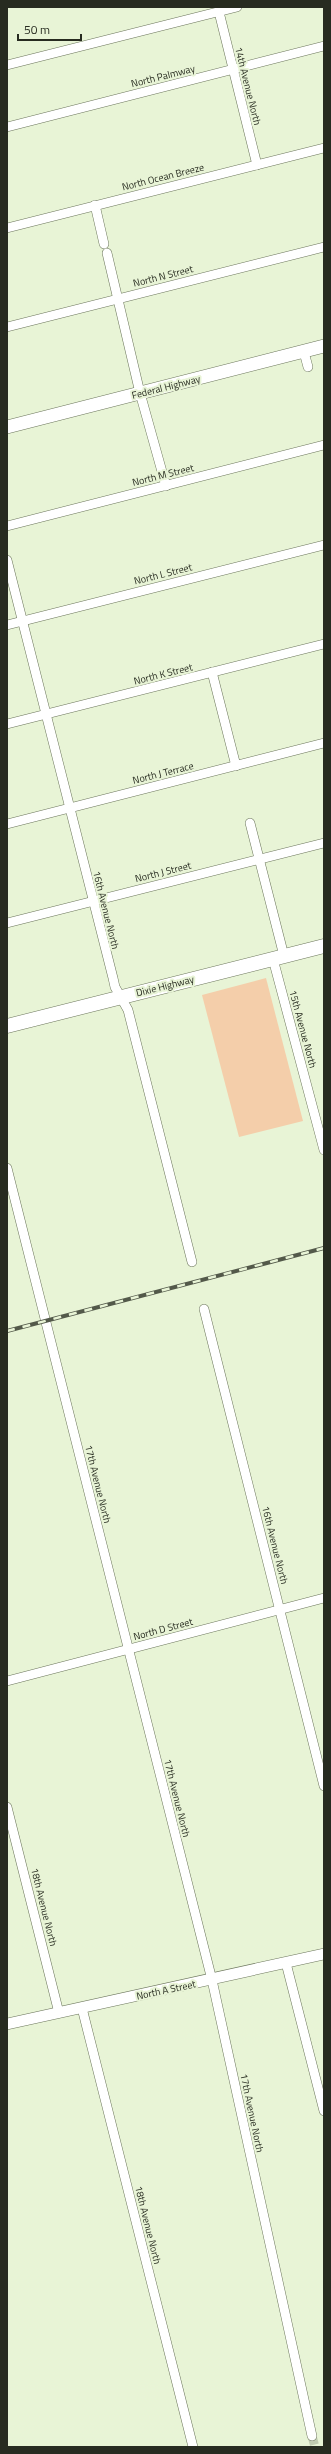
<svg xmlns="http://www.w3.org/2000/svg" width="331" height="2454" viewBox="0 0 331 2454" font-family="'Titillium Web',sans-serif">
<rect width="100%" height="100%" fill="#e8f4d6"/>
<path fill="#f4ceaa" d="M266,978L303,1121L239,1137L202,995Z"/>
<g fill="none" stroke-linecap="round" stroke-linejoin="round">
<path stroke="#c1ccb2" stroke-width="9" stroke-dasharray="9 4.5" stroke-linecap="butt" d="M312,2436L315,2447"/>
<g stroke="#6c765c" stroke-width="10">
<g id="minor">
<path d="M219,12L257,165"/>
<path d="M7,65L237,7"/>
<path d="M7,127L324,46"/>
<path d="M95,205L104,244"/>
<path d="M7,228L324,148"/>
<path d="M107,253L140,393L166,486"/>
<path d="M7,327L324,247"/>
<path d="M304,352L308,367"/>
<path d="M7,526L324,445"/>
<path d="M7,560L113,978L115,987L128,1010L192,1262"/>
<path d="M7,625L324,545"/>
<path d="M212,672L236,766"/>
<path d="M7,724L324,644"/>
<path d="M250,823L284,956"/>
<path d="M7,824L324,743"/>
<path d="M7,923L324,843"/>
<path d="M273,959L324,1150"/>
<path d="M7,1168L212,1980L312,2436"/>
<path d="M204,1309L324,1786"/>
<path d="M7,1681L324,1598"/>
<path d="M7,1807L59,2013"/>
<path d="M286,1963L324,2111"/>
<path d="M82,2008L193,2447"/>
</g>
</g>
<g stroke="#6c765c" stroke-width="12">
<path id="tertiary" d="M7,2024L324,1954"/>
</g>
<g stroke="#6c765c" stroke-width="14">
<path id="secondary" d="M7,427L324,346"/>
</g>
<g stroke="#6c765c" stroke-width="15">
<path id="primary" d="M7,1026L324,946"/>
</g>
<use href="#minor" stroke="#fff" stroke-width="9"/>
<use href="#tertiary" stroke="#fff" stroke-width="11"/>
<use href="#secondary" stroke="#fff" stroke-width="13"/>
<use href="#primary" stroke="#fff" stroke-width="14"/>
<g stroke="#53594a" stroke-width="4">
<path id="rail" d="M7,1331L324,1248"/>
</g>
<use href="#rail" stroke="#e8f4d6" stroke-width="2.5" stroke-dasharray="8" stroke-linecap="butt"/>
</g>
<g text-anchor="middle" dominant-baseline="central" stroke-width="4" stroke-linejoin="round" paint-order="stroke">
<g font-size="10" fill="#272b20" stroke="#e8f4d6">
<text transform="translate(163 76) rotate(-14)">North Palmway</text>
<text transform="translate(248 86) rotate(76)">14th Avenue North</text>
<text transform="translate(163 177) rotate(-14)">North Ocean Breeze</text>
<text transform="translate(163 276) rotate(-14)">North N Street</text>
<text transform="translate(166 387) rotate(-14)">Federal Highway</text>
<text transform="translate(163 475) rotate(-14)">North M Street</text>
<text transform="translate(163 574) rotate(-14)">North L Street</text>
<text transform="translate(163 674) rotate(-14)">North K Street</text>
<text transform="translate(163 773) rotate(-14)">North J Terrace</text>
<text transform="translate(163 872) rotate(-14)">North J Street</text>
<text transform="translate(106 910) rotate(76)">16th Avenue North</text>
<text transform="translate(165 986) rotate(-14)">Dixie Highway</text>
<text transform="translate(303 1029) rotate(75)">15th Avenue North</text>
<text transform="translate(98 1484) rotate(76)">17th Avenue North</text>
<text transform="translate(275 1545) rotate(76)">16th Avenue North</text>
<text transform="translate(163 1629) rotate(-15)">North D Street</text>
<text transform="translate(177 1798) rotate(76)">17th Avenue North</text>
<text transform="translate(44 1907) rotate(76)">18th Avenue North</text>
<text transform="translate(166 1990) rotate(-12)">North A Street</text>
<text transform="translate(252 2113) rotate(78)">17th Avenue North</text>
<text transform="translate(148 2225) rotate(76)">18th Avenue North</text>
</g>
</g>
<rect width="331" height="2454" fill="none" stroke="#272b20" stroke-width="16"/>
<path d="M18 34v6h63v-6" fill="none" stroke="#272b20" stroke-width="2"/>
<text x="24" y="34" font-size="12" fill="#272b20" stroke="#e8f4d6" stroke-width="3" paint-order="stroke">50 m</text>
</svg>
